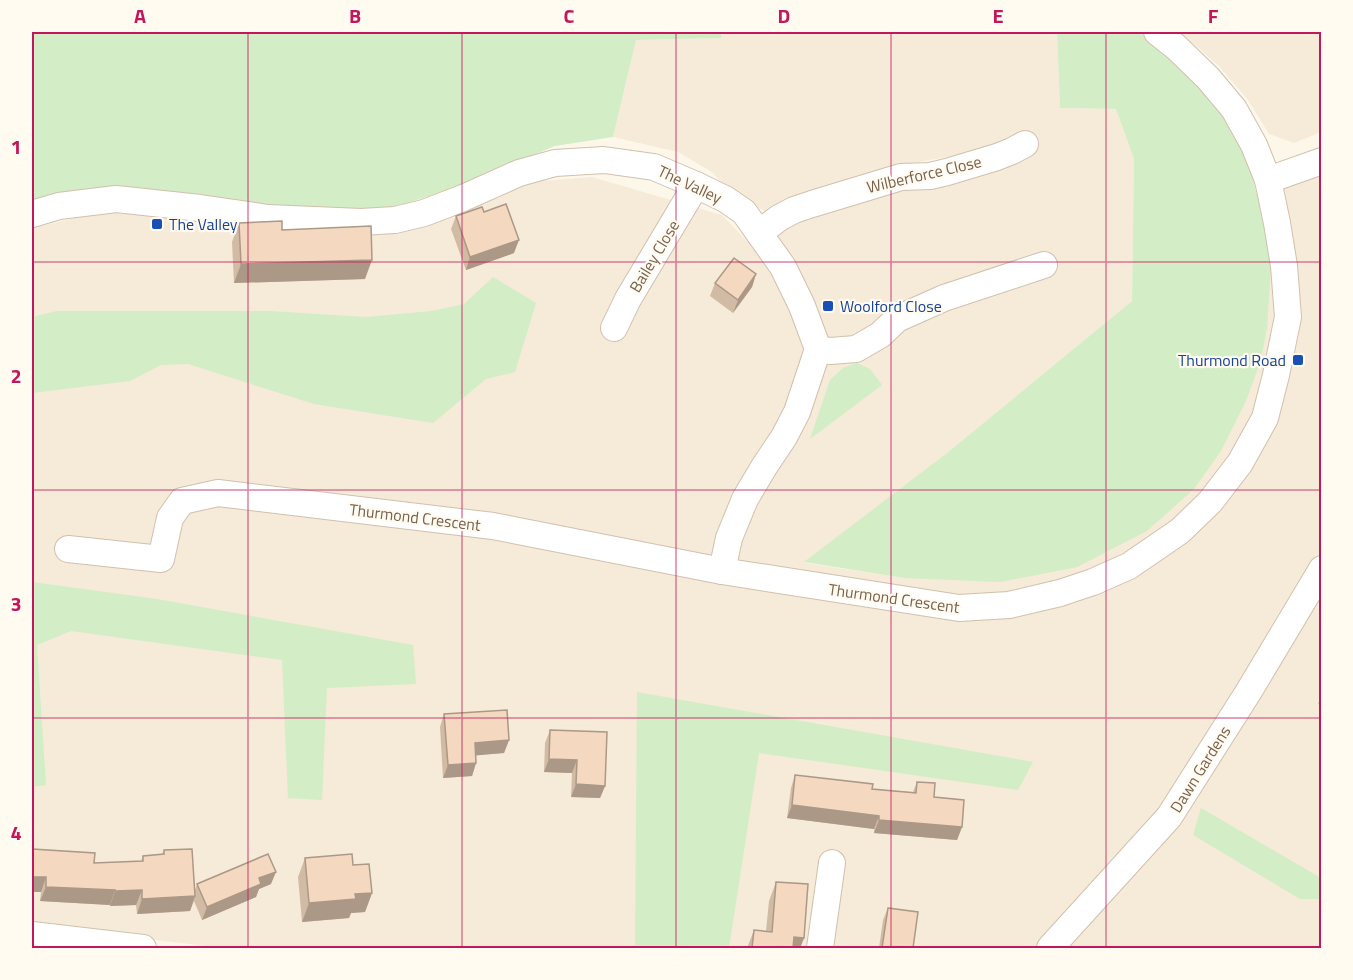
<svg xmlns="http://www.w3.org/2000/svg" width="1353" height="980" viewBox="0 0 1353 980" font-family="'Titillium Web',sans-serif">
<rect width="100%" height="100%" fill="#fdf7ea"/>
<g fill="#f6ead8">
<path d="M722,32H1057L1060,108L1116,109L1134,159L1132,301L947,453L805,563L904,578L1264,221L1257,197L1321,173V948H222L32,925V228L101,212L343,230L517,183L592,177L722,215L748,242L802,217L1024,149L1034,126L1029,134L958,155L896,166L769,213L738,199L712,172L678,152L613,137L636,40L721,38Z"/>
<path d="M1175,32H1321V132L1294,143L1269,134L1248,100L1219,66L1195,45Z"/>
</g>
<g fill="#d3edc7">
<path d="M32,32H722L721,38L636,40L613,137L555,146L450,189L387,210L240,204L32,203Z"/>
<path d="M1057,32H1139L1176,58L1224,113L1250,169L1264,221L1271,265L1267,328L1261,360L1246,401L1221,451L1194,489L1147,531L1077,567L1000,582L904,578L804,562L947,453L1132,301L1134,159L1116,109L1060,108Z"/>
<path d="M493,277L536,303L515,372L486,379L433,423L314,404L188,364L161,365L130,381L32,393V317L57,311H270L366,317L432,311L464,304Z"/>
<path d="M857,363L870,369L882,385L810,439L830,380L843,368Z"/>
<path d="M32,582L157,599L413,645L416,684L327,688L322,800L288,798L282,660L71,631L37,645L46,785L32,787Z"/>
<path d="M637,692L1033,762L1018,790L759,753L729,948H635Z"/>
<path d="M1201,808L1321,878V899H1300L1193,835Z"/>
</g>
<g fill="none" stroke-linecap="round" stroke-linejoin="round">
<g stroke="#d1c0ae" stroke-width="28">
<g id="minor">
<path d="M1268,180L1322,161"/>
<path d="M32,214L59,206L116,199L200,208L268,218L361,222L395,220L424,213L463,198L519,173L555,163L604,160L654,167L696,185L725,199L744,212L783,267L802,306L818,349L797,412L784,437L764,467L745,499L729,538L722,571"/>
<path d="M759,233L779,218L794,210L812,204L901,177L930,176L947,172L997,157L1012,151L1025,144"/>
<path d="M614,328L628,299L696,185"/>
<path d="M818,349L830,351L856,349L880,335L897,319L944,298L1044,265"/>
<path d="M68,549L161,559L170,518L182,501L218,493L493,526L722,571L959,608L1009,605L1060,593L1093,582L1129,566L1180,531L1210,502L1240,463L1265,418L1276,375L1288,317L1284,266L1277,223L1268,180L1254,145L1234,109L1208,78L1176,47L1157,32"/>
<path d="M32,935L143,948"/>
<path d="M820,948L832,863"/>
<path d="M1050,948L1169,817L1249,691L1322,569"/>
</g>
</g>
<use href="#minor" stroke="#fff" stroke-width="26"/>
</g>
<g fill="#d2bba5">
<path d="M484,212L514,253L466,270L451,229L456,216Z"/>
<path d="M239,223L282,230L365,279L234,283L232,242Z"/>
<path d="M756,274L752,287L733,313L710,296L715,283Z"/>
<path d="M1322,695V705L1318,704Z"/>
<path d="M444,714L509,740L504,753L476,755V763L472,776L443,778L440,727Z"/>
<path d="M550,730L605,786L600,798L571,797L572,773L544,772L545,743Z"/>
<path d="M795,775L872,789L913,792L917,782L934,797L962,827L957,840L874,833V829L787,818L791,788Z"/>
<path d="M32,849L94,863L141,861L143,856L162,854L164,850L195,890L197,884H271L259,889L256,897L202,920L194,901L190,911L137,914L136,905L110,906V905L40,901L41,892Z"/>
<path d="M305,858L353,865L372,893L365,912L351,913L349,918L302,922L298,877Z"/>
<path d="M776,882L804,938L800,948H747L754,930L766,931L769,901Z"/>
<path d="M888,908L913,948H879L883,920Z"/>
</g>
<g fill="#ab9886">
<path d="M519,240L514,253L466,270L470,257Z"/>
<path d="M372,260L365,279L234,283L241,264Z"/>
<path d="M756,274L752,287L733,313L738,300Z"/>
<path d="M509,740L504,753L470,756L475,743Z"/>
<path d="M549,759L577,760L572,773L544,772Z"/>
<path d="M476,763L472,776L443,778L448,765Z"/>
<path d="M576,784L605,786L600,798L571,797Z"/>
<path d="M792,805L879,816L874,829L787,818Z"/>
<path d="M879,820L962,827L957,840L874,833Z"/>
<path d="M276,872L271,884L259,889L256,897L202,920L207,907L259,878Z"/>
<path d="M32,877H46L41,892H32Z"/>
<path d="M46,887L115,890L110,905L40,901Z"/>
<path d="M142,890L136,905L110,906L115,891Z"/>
<path d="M372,893L365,912L351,913L349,918L302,922L309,903L355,894Z"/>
<path d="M195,896L190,911L137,914L142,899Z"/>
<path d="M794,937L804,938L800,948H790Z"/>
</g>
<g fill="#f4d9c0" stroke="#ab9886" stroke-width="1.5">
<path d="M506,204L519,240L470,257L456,216L482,207L484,212Z"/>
<path d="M282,221V230L371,226L372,260L241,264L239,223Z"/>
<path d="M734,258L756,274L738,300L715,283Z"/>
<path d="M507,710L509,740L475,743L476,763L448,765L444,714Z"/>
<path d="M550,730L607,732L605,786L576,784L577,760L549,759Z"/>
<path d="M795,775L873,784L872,789L916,793L917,782L935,783L934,797L964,800L962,827L879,820V816L792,805Z"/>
<path d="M32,849L95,853L94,863L143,861V856L164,854V850L192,849L195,896L142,899V890L115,891V890L46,887V877H32Z"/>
<path d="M268,854L276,872L259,878L261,884L207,907L197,884Z"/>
<path d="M352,854L353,865L369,864L372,893L355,894L356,899L309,903L305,858Z"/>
<path d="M776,882L808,884L804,938L794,937L793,948H752L754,930L772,932Z"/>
<path d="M888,908L918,912L913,948H882Z"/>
</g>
<path fill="none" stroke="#c2185b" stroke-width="1.5" stroke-opacity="0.55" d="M248,32V948M462,32V948M676,32V948M891,32V948M1106,32V948M32,262H1322M32,490H1322M32,718H1322"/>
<g fill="#1a4fb4" stroke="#fffbf1" stroke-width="2">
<rect x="151" y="218" width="12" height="12" rx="3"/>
<rect x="822" y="300" width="12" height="12" rx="3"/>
<rect x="1292" y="354" width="12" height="12" rx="3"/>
</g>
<g text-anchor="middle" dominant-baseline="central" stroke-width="4.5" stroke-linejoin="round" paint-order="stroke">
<g font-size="16" fill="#7a5f4b" stroke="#fffbf1">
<text transform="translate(924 174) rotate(-13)">Wilberforce Close</text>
<text transform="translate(690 184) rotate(25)">The Valley</text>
<text transform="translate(654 256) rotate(-59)">Bailey Close</text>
<text transform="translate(415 517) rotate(7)">Thurmond Crescent</text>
<text transform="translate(894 598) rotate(8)">Thurmond Crescent</text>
<text transform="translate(1200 769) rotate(-58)">Dawn Gardens</text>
</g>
<g font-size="16" fill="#164399" stroke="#fffbf1" text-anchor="start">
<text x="169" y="224">The Valley</text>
<text x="840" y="306">Woolford Close</text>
<text x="1286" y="360" text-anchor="end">Thurmond Road</text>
</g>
</g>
<rect width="1353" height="980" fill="none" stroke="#fffbf1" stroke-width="66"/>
<rect x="33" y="33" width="1287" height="914" fill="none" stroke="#c2185b" stroke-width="2"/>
<g font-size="20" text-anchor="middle" font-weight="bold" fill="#c2185b">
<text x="140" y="23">A</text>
<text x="355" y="23">B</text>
<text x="569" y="23">C</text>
<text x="784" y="23">D</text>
<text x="998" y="23">E</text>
<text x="1213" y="23">F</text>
<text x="16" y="154">1</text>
<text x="16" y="383">2</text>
<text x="16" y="611">3</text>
<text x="16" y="840">4</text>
</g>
</svg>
